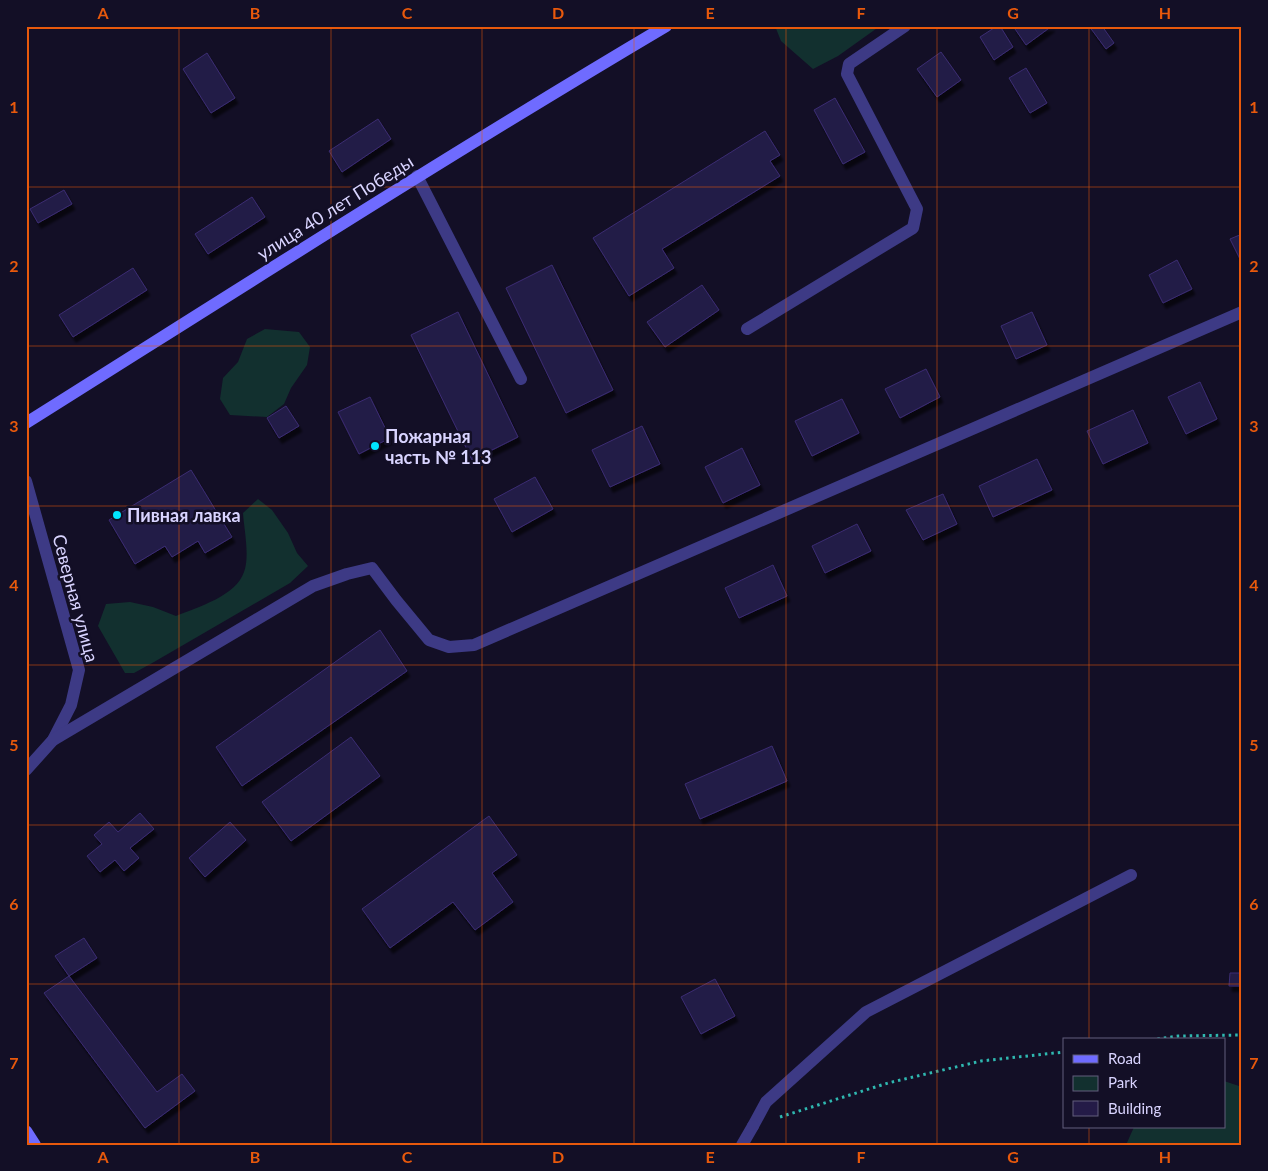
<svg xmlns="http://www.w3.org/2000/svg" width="1268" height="1171" viewBox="0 0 1268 1171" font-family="Lato,sans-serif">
<defs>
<filter id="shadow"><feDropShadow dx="3" dy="5.5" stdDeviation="1" flood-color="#0009"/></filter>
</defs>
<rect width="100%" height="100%" fill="#130f26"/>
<g fill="#12302f">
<path d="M775,26H880L838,56L813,69L781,41Z"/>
<path d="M265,329L299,332L310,347L307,365L291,388L284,404L267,417L230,415L220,399L223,378L238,362L247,339Z"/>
<path d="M258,499L272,510L288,533L297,553L308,566L290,583L154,662L134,673H125L98,626L106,604L130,602L153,607L176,616C198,607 236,596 244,572C250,556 244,529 243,513Z"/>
<path d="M1224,1081L1242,1087V1145H1126L1134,1127H1224Z"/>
</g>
<g fill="#241b47" stroke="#3b2d73" filter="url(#shadow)">
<path d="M997,26H1000L1013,47L994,60L980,37Z"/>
<path d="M1013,26H1052L1026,45Z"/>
<path d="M1089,26H1102L1114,43L1106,49Z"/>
<path d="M941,52L961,80L937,97L917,69Z"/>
<path d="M207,53L235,98L211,113L183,69Z"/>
<path d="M1026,68L1047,103L1030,113L1009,78Z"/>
<path d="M835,98L865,152L843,164L814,110Z"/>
<path d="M378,119L391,139L342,172L329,151Z"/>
<path d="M765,131L780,155L770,161L780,176L662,249L674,268L629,296L593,238Z"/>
<path d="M64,190L72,204L38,223L30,209Z"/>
<path d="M252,197L265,217L208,254L195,234Z"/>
<path d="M1242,234V263L1230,239Z"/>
<path d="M1177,260L1192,289L1163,303L1149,275Z"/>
<path d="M552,265L613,390L566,413L506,288Z"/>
<path d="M133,268L147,290L73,337L59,315Z"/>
<path d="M702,285L719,310L665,347L647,322Z"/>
<path d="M458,312L518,437L472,460L411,335Z"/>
<path d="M1032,312L1047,345L1016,359L1001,326Z"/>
<path d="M926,369L940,397L900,418L885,389Z"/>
<path d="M1200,382L1217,419L1186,434L1168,397Z"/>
<path d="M370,397L390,438L359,454L338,412Z"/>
<path d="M842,399L859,433L812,456L795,421Z"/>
<path d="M286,406L299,426L279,438L267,418Z"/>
<path d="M1133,410L1148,443L1103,464L1087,431Z"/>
<path d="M642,426L660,464L610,487L592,450Z"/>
<path d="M742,448L760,485L723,503L705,467Z"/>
<path d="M1037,459L1052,490L993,517L979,486Z"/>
<path d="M191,470L232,537L205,553L198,541L172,557L165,546L135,564L109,520Z"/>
<path d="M535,477L553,509L512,532L494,499Z"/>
<path d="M943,494L957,524L923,540L906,510Z"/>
<path d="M857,524L871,551L825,573L812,546Z"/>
<path d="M773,565L787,596L739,618L725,588Z"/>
<path d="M380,630L407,671L242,786L216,747Z"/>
<path d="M351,737L380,776L291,841L262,802Z"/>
<path d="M772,746L787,781L700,819L685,784Z"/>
<path d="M140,813L154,829L130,848L139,858L124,871L115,860L100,872L87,856L102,844L94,835L109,822L118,832Z"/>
<path d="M489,816L517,855L492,873L513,902L475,930L453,902L390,948L362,909Z"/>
<path d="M230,822L246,840L205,877L189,858Z"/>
<path d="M84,938L97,958L69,976L55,956Z"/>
<path d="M1230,973H1242V986H1229Z"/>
<path d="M69,976L157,1092L182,1074L195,1091L145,1128L44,993Z"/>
<path d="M715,979L735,1016L701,1034L681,997Z"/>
</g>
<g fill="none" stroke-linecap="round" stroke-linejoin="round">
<g stroke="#2fb8b0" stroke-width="3" stroke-dasharray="2.5 4" stroke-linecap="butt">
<path d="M1151,1040L1178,1036L1242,1035"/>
<path d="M780,1117L888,1083L981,1061L1064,1052"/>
</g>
<g stroke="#3d3a85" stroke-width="12">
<path d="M417,176L521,379"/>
<path d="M747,329L913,228L917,209L847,74L849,64L905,26"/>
<path d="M753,1126L766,1102L866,1012L1131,875"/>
</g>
<g stroke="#3d3a85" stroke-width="12">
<path d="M26,481L79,670L71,705L53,740L26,770"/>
<path d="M53,740L313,586L347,574L372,568L396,600L429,640L449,647L474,645L1242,312"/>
<path d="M742,1145L753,1126"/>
</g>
<g stroke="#6f6bff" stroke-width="12">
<path d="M26,423C239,289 450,154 666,26"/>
<path d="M26,1131L35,1145"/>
</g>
</g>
<path fill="none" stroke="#e8590c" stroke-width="1" stroke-opacity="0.55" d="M179,26V1145M331,26V1145M482,26V1145M634,26V1145M786,26V1145M937,26V1145M1089,26V1040M26,187H1242M26,346H1242M26,506H1242M26,665H1242M26,825H1242M26,984H1242M1089,1127V1145"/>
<g fill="#00e5ff" stroke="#130f26" stroke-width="2">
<circle cx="375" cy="446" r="5"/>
<circle cx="117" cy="515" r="5"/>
</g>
<g text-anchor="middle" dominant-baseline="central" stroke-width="5" stroke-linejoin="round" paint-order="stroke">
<g font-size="18" fill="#d9d4ff" stroke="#130f26">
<text transform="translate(335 207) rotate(-32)">улица 40 лет Победы</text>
<text transform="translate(76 598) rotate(75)">Северная улица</text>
</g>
<g font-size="18" font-weight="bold" fill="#d9d4ff" stroke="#130f26" text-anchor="start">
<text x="385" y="436">Пожарная<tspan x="385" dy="21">часть № 113</tspan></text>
<text x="127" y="515">Пивная лавка</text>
</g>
</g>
<rect width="1268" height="1171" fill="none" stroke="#130f26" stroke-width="55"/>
<rect x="1063" y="1038" width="162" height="90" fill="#130f26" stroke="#625e7d"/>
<rect x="1073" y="1055" width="25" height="8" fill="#6f6bff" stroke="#625e7d"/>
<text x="1108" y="1064" font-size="15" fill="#d9d4ff">Road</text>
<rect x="1073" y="1076" width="25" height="15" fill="#12302f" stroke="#625e7d"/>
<text x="1108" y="1088" font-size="15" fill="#d9d4ff">Park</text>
<rect x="1073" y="1101" width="25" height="15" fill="#241b47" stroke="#625e7d"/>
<text x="1108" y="1114" font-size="15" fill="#d9d4ff">Building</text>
<rect x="28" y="28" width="1212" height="1116" fill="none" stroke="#e8590c" stroke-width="2"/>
<g font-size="16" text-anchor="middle" font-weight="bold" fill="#e8590c">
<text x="103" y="19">A</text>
<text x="255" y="19">B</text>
<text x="407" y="19">C</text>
<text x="558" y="19">D</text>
<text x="710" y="19">E</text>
<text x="861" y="19">F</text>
<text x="1013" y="19">G</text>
<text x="1165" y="19">H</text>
<text x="14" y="113">1</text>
<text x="1254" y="113">1</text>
<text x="14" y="272">2</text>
<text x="1254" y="272">2</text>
<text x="14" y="432">3</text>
<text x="1254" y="432">3</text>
<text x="14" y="591">4</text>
<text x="1254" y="591">4</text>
<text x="14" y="751">5</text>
<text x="1254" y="751">5</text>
<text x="14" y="910">6</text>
<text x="1254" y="910">6</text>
<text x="14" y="1069">7</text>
<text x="1254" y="1069">7</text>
<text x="103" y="1163">A</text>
<text x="255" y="1163">B</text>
<text x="407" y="1163">C</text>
<text x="558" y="1163">D</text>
<text x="710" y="1163">E</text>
<text x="861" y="1163">F</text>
<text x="1013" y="1163">G</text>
<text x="1165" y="1163">H</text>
</g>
</svg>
